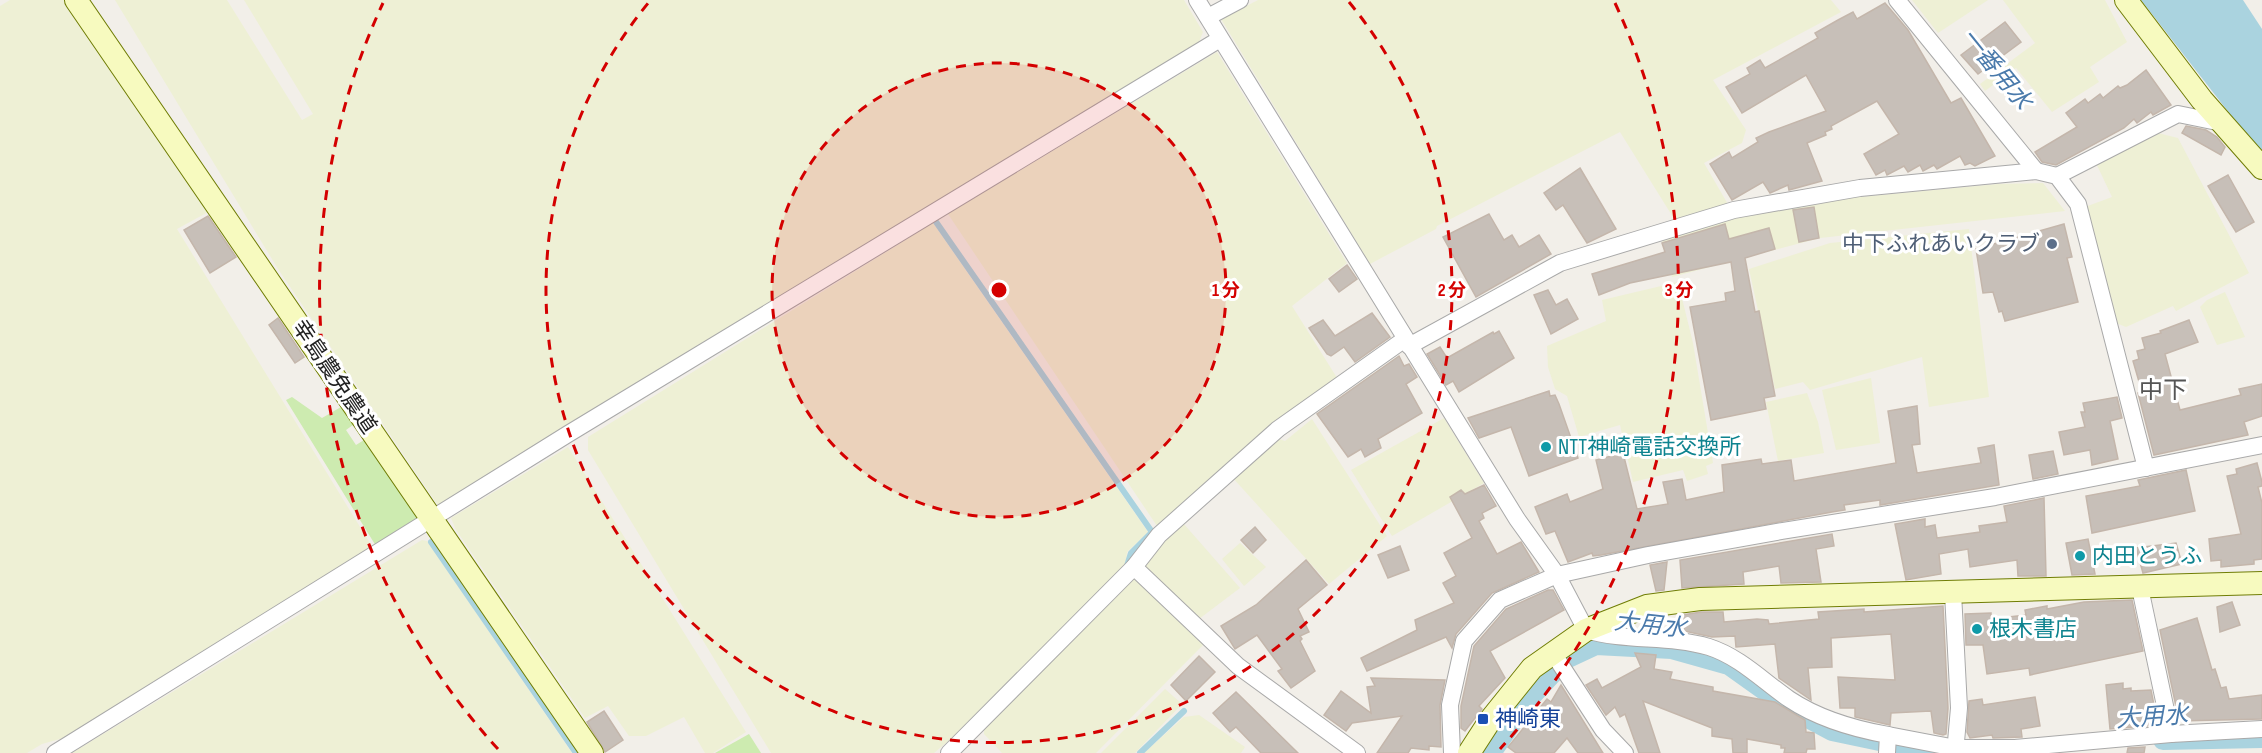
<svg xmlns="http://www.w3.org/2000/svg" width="2262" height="753" viewBox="0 0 2262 753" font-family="'Sofia Sans Condensed','Noto Sans JP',sans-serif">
<rect width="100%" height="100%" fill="#f2efe9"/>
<g fill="#eef0d5">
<path d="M10,0H66L210,211L177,229L373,548L67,737L42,744L27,753H0V6Z"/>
<path d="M115,0H227L302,120L313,114L244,0H1184L1203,32L1197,47L439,507L278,269Z"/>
<path d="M1258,0H1831L1841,12L1713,80L1746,130L1742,143L1704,163L1729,206L1676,222L1620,132L1437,226L1436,229L1370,264L1221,19Z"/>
<path d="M1912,0H1988L1938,33Z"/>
<path d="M2003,0H2105L2127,42L2090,67L2099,82L2052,112L2016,68L1985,91L1980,84L2035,43Z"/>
<path d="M1217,52L1347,263L1292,306L1339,381L1159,529L948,214Z"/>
<path d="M2154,132L2178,138L2249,273L2176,311L2173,306L2126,327L2116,323L2085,207L2112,197L2095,161Z"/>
<path d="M2043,183L2065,211L1820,238L1672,277L1661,237L1746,214L1849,198L1998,184Z"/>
<path d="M933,223L1148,532L1127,552L1126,563L958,733L934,753H771L588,450V437Z"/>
<path d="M1969,229L1989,397L1929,407L1922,357L1810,390L1803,382L1775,389L1749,269L1830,243Z"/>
<path d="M1678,282L1693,343L1713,463L1706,466L1708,474L1687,481L1683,470L1633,482L1620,425L1579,437L1567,396L1555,389L1548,367L1547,346L1606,321L1602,300Z"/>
<path d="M2225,292L2245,337L2217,345L2200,307L2207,300Z"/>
<path d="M1871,378L1880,443L1836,450L1822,390Z"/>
<path d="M1807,393L1818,422L1824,453L1778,461L1766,402Z"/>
<path d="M1444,418L1484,483L1392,536L1351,470Z"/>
<path d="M1312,419L1387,536L1329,584L1232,477L1279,439L1285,441Z"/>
<path d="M568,447L746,732L713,753H705L684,717L646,736H629L608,706L585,718L456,530L451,518Z"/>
<path d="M1183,523L1240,588L1199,619L1144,571L1143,561Z"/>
<path d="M422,540L427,541L572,753H72Z"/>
<path d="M1240,543L1266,567L1244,586L1222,559Z"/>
<path d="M1133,578L1140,579L1206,642L1096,753H1002L984,734V730Z"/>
<path d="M1165,689L1182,704L1135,753H1101Z"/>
<path d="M1199,715L1245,747L1241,753H1144L1184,717Z"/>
</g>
<g fill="#cdebb0">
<path d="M292,397L322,418L341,407L353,425L346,430L356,445L364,440L419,519L376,546L286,400Z"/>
<path d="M749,734L761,753H715Z"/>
</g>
<path fill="#aad3df" d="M2141,0H2243L2262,29V155Z"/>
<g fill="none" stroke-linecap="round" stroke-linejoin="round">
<g stroke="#aad3df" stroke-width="6">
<path d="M934,219L1152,532L1131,553L1127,566"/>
<path d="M431,542L576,753"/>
<path d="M1140,753L1184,711"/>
</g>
<g stroke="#aad3df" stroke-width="20">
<path d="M2163,740L2262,738"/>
<path d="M1491,753L1527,701L1566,659L1596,645L1672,649L1729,665L1789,708L1832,731L1937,753"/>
</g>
</g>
<g fill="#c7bfb8" stroke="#c4b6ab" stroke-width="1.5">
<path d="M1885,3L1908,30L1951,103L1961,98L1995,156L1975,166L1970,163L1965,165L1960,156L1937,169L1934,165L1923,171L1920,165L1908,172L1904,166L1887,175L1885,170L1876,175L1864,154L1899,134L1877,101L1831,126L1832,129L1825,132L1826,135L1807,143L1822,181L1789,190L1788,185L1770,193L1763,182L1732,200L1710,164L1729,152L1732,158L1758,142L1756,138L1769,132L1826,111L1806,75L1742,113L1726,87L1750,74L1747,68L1760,60L1765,68L1818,38L1815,33L1838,20L1853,12L1857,19Z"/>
<path d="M2005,22L2021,42L1978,74L1961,55Z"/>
<path d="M2146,70L2171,105L2153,115L2151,112L2137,123L2134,119L2124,128L2056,165L2042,162L2035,152L2077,127L2066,113L2085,99L2088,103L2100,94L2103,98L2118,86L2120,88L2127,85Z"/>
<path d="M2186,126L2206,130L2217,137L2225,147L2221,155L2182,133Z"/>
<path d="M1580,168L1616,229L1587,243L1563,205L1556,210L1544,193Z"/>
<path d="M2228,175L2254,222L2236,232L2208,186Z"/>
<path d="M1814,207L1819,238L1799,242L1793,210Z"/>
<path d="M1489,214L1504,240L1512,235L1519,247L1539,235L1551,254L1476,297L1443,237Z"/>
<path d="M208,216L236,257L210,273L184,230Z"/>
<path d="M1725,224L1729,239L1769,228L1775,249L1745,258L1755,312L1759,311L1775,396L1764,398L1766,409L1711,420L1690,307L1726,301L1725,293L1735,291L1731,262L1630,283L1599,295L1592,274L1665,252L1662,243Z"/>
<path d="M2064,224L2072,257L2067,258L2078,302L2005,321L2002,311L1999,312L1993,292L1983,293L1976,249Z"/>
<path d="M1347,265L1357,279L1339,292L1329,279Z"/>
<path d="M1548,290L1556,305L1567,299L1578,319L1551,334L1534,295Z"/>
<path d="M1372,313L1390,337L1355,362L1344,347L1331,356L1327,354L1309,328L1323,320L1335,336Z"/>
<path d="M278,318L304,357L295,363L269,325Z"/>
<path d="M2189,320L2198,342L2165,354L2180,410L2241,395L2239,389L2262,384V416L2244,422L2248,435L2154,455L2138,393L2142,392L2133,361L2139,359L2137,351L2145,349L2142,338L2161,333L2160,331Z"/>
<path d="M1499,331L1514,358L1459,392L1453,381L1446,385L1427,354L1440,347L1447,358L1493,332L1494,334Z"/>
<path d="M1399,356L1404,366L1409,364L1417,377L1406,384L1422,413L1378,439L1381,448L1365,457L1361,449L1348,457L1317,414Z"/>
<path d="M1549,391L1550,396L1555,395L1559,404L1578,458L1529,476L1511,427L1479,438L1468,418Z"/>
<path d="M2117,397L2122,418L2110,421L2118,459L2092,465L2090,450L2064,455L2059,432L2085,427L2081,412H2085L2083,403Z"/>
<path d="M1917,406L1920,444L1912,445L1917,473L1981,463L1978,448L1994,445L1999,485L1880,505V500L1844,505L1845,510L1832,512L1601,555L1593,556L1592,553L1568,562L1555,531L1546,534L1535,507L1567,494L1570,502L1603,489L1596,460L1623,453L1637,509L1668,504L1663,482L1682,479L1686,500L1724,492L1722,465L1761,459L1762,464L1791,460L1794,481L1896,463L1888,411Z"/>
<path d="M2053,451L2058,474L2033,479L2029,455Z"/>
<path d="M2257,463L2262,482V486L2258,487L2262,503V559L2254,560V564L2221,567V560L2211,561L2209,539L2241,534L2227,476L2237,474L2236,469Z"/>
<path d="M2186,470L2195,511L2092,533L2086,496L2140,486L2138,480Z"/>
<path d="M1484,485L1496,506L1482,513L1484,518L1479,521L1497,554L1521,542L1539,572L1492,593L1456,634L1452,648L1446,637L1367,671L1361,658L1417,630L1415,620L1454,603L1443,583L1456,576L1444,553L1472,538L1450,497L1461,490L1465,494Z"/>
<path d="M2044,498L2046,576H2018L2017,560L1970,567L1968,549L1939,554L1941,574L1906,580L1895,524L1925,519V527L1935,525L1937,538L1980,532L1979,526L2007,522L2004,506Z"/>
<path d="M1255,527L1266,540L1253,553L1241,540Z"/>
<path d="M1832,534L1834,546L1816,549L1821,582L1781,583L1779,566L1743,572L1744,584L1682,588L1680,560Z"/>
<path d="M2088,539L2095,574L2072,575L2066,543Z"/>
<path d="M2176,543L2182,564L2143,573L2136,548Z"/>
<path d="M1400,546L1409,570L1388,578L1378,555Z"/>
<path d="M1306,560L1327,585L1298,609L1309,632L1300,636L1302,639L1300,641L1315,671L1291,688L1278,671L1282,669L1257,635L1235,649L1221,626L1256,605Z"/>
<path d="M1667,562L1664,590L1656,591L1650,565Z"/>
<path d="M1548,590H1553L1564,610L1490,651L1505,678L1479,706L1482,709L1465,731L1461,728V706L1474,646L1506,609Z"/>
<path d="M2132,600L2143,651L2030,675L2029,668L1987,674L1983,645H1966L1965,614L1991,613V619L2026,615L2025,610L2047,606V609L2084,602Z"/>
<path d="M2232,602L2240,625L2220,632L2217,607Z"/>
<path d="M1943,606L1948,708L1946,734L1943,735L1934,733L1931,711L1891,713L1890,725L1855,717V708H1840L1838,677L1895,680L1891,634L1831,638L1832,667L1808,668L1811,700L1779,678L1775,644L1736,647L1735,636L1712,637L1684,631L1683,615L1701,612H1723L1724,622L1757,619L1768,620L1769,624L1819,619L1818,612L1864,609V612Z"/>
<path d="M2197,618L2212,670L2215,669L2221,688L2226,687L2229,699L2262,695V719L2179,721L2160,630Z"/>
<path d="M1635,653L1656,655L1654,669L1672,672L1670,679L1713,687V691L1775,702L1805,720L1806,732L1814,733L1815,749H1807L1806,753H1784L1785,748H1781V745L1747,739V753H1733L1732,739L1712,736V728L1643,701L1660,753H1639L1625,714L1620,717L1615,707L1606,715L1586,685L1597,679L1602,688L1641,667Z"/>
<path d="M1199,656L1215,672L1186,701L1171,685Z"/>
<path d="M1371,678L1445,680L1440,705L1441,747L1429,746V750L1411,748L1408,753H1377L1402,716L1352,723L1346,731L1324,715L1341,691L1371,713L1367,687L1375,686Z"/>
<path d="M2123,683V689L2131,688V691L2151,690L2158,725L2110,729L2106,685Z"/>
<path d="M1561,685L1603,753H1578L1567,738L1554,753H1516L1508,747L1547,699L1551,702Z"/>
<path d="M1236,692L1298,753H1261L1236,727L1230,732L1213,713Z"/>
<path d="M2035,697L2040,726L2021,729L2022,737L1993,738L1992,735L1970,738L1967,732L1969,701L1982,699L1983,705Z"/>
<path d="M604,711L623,740L605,752L587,722Z"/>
<path d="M2145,747L2144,753H2127L2128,748Z"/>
</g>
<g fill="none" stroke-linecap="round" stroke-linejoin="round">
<g stroke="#a9a9a9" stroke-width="18">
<g id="street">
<path d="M1197,0L1517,519L1557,575L1586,630C1626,642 1669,635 1709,647C1740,657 1763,681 1789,699C1819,719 1854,729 1888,735L1887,753"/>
<path d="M1897,0L2036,171"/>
<path d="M1208,17L1240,0"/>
<path d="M2057,176L2178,114L2222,123"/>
<path d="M1409,346L1560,263L1734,210L1860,188L2036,171L2057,176L2078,204L2146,468"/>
<path d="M1134,567L1238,666L1357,753"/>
<path d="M2140,588L2171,734"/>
<path d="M1953,593L1959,708L1955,753"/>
<path d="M1553,653L1603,730L1625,753"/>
<path d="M1888,735L1956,748H2015L2171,734L2262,729"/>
<path d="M55,753L568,434L1220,39"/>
<path d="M949,753L1134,567L1159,535L1278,429L1405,339"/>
<path d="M1452,753L1450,705L1464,641L1500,600L1557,575L1648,555L1782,531L1995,497L2262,445"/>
</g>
</g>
<g stroke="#707d05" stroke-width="24">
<g id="secondary">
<path d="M76,0L592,753"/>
<path d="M2126,0L2202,100L2262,168"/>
<path d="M1469,753L1491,719L1532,668L1586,630L1647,606L1700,599L2262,583"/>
</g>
</g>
<use href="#street" stroke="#fff" stroke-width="16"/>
<use href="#secondary" stroke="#f7fabf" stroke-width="22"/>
</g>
<circle cx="999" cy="290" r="227" fill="#d40000" fill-opacity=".12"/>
<g fill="none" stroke="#d40000" stroke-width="3" stroke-dasharray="10 8">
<circle cx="999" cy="290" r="227"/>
<path d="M1349 2A453 453 0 1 1 649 2"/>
<path d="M498 749A680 680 0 0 1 383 3M1615 3A680 680 0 0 1 1500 749"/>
</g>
<circle fill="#5c6f8a" stroke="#fff" stroke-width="2" cx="2052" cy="244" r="6"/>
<g fill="#0f9aa8" stroke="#fff" stroke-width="2">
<circle cx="1546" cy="447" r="6"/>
<circle cx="2080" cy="556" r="6"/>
<circle cx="1977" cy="629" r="6"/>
</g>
<rect fill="#1a4fb4" stroke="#fff" stroke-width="2" x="1477" y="713" width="12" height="12" rx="3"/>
<g text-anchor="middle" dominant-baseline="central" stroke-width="6" stroke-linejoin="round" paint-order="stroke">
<g font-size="22" fill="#4e5e75" stroke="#fff" text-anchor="end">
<text x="2040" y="244">中下ふれあいクラブ</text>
</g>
<g font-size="22" fill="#222" stroke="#fff">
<text transform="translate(334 377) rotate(56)">幸島農免農道</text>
</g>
<g font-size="22" fill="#0d838f" stroke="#fff" text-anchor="start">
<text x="1558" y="447">NTT神崎電話交換所</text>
<text x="2092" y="556">内田とうふ</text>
<text x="1989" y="629">根木書店</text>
</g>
<g font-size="22" fill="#164399" stroke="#fff" text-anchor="start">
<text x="1495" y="719">神崎東</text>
</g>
<g font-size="24" font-style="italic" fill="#4a7aab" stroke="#fff">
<text transform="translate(1996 69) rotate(51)">一番用水</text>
<text transform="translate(1650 625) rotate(6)">大用水</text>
<text transform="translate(2152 717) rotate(-4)">大用水</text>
</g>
<g font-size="24" fill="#555" stroke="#fff">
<text x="2163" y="390">中下</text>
</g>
</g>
<circle cx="999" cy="290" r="9" fill="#d40000" stroke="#fff" stroke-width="3"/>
<g font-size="18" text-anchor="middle" font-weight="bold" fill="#d40000" stroke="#fff" stroke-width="6" stroke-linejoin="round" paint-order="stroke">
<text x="1226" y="296">1 分</text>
<text x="1452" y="296">2 分</text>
<text x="1679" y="296">3 分</text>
</g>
</svg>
